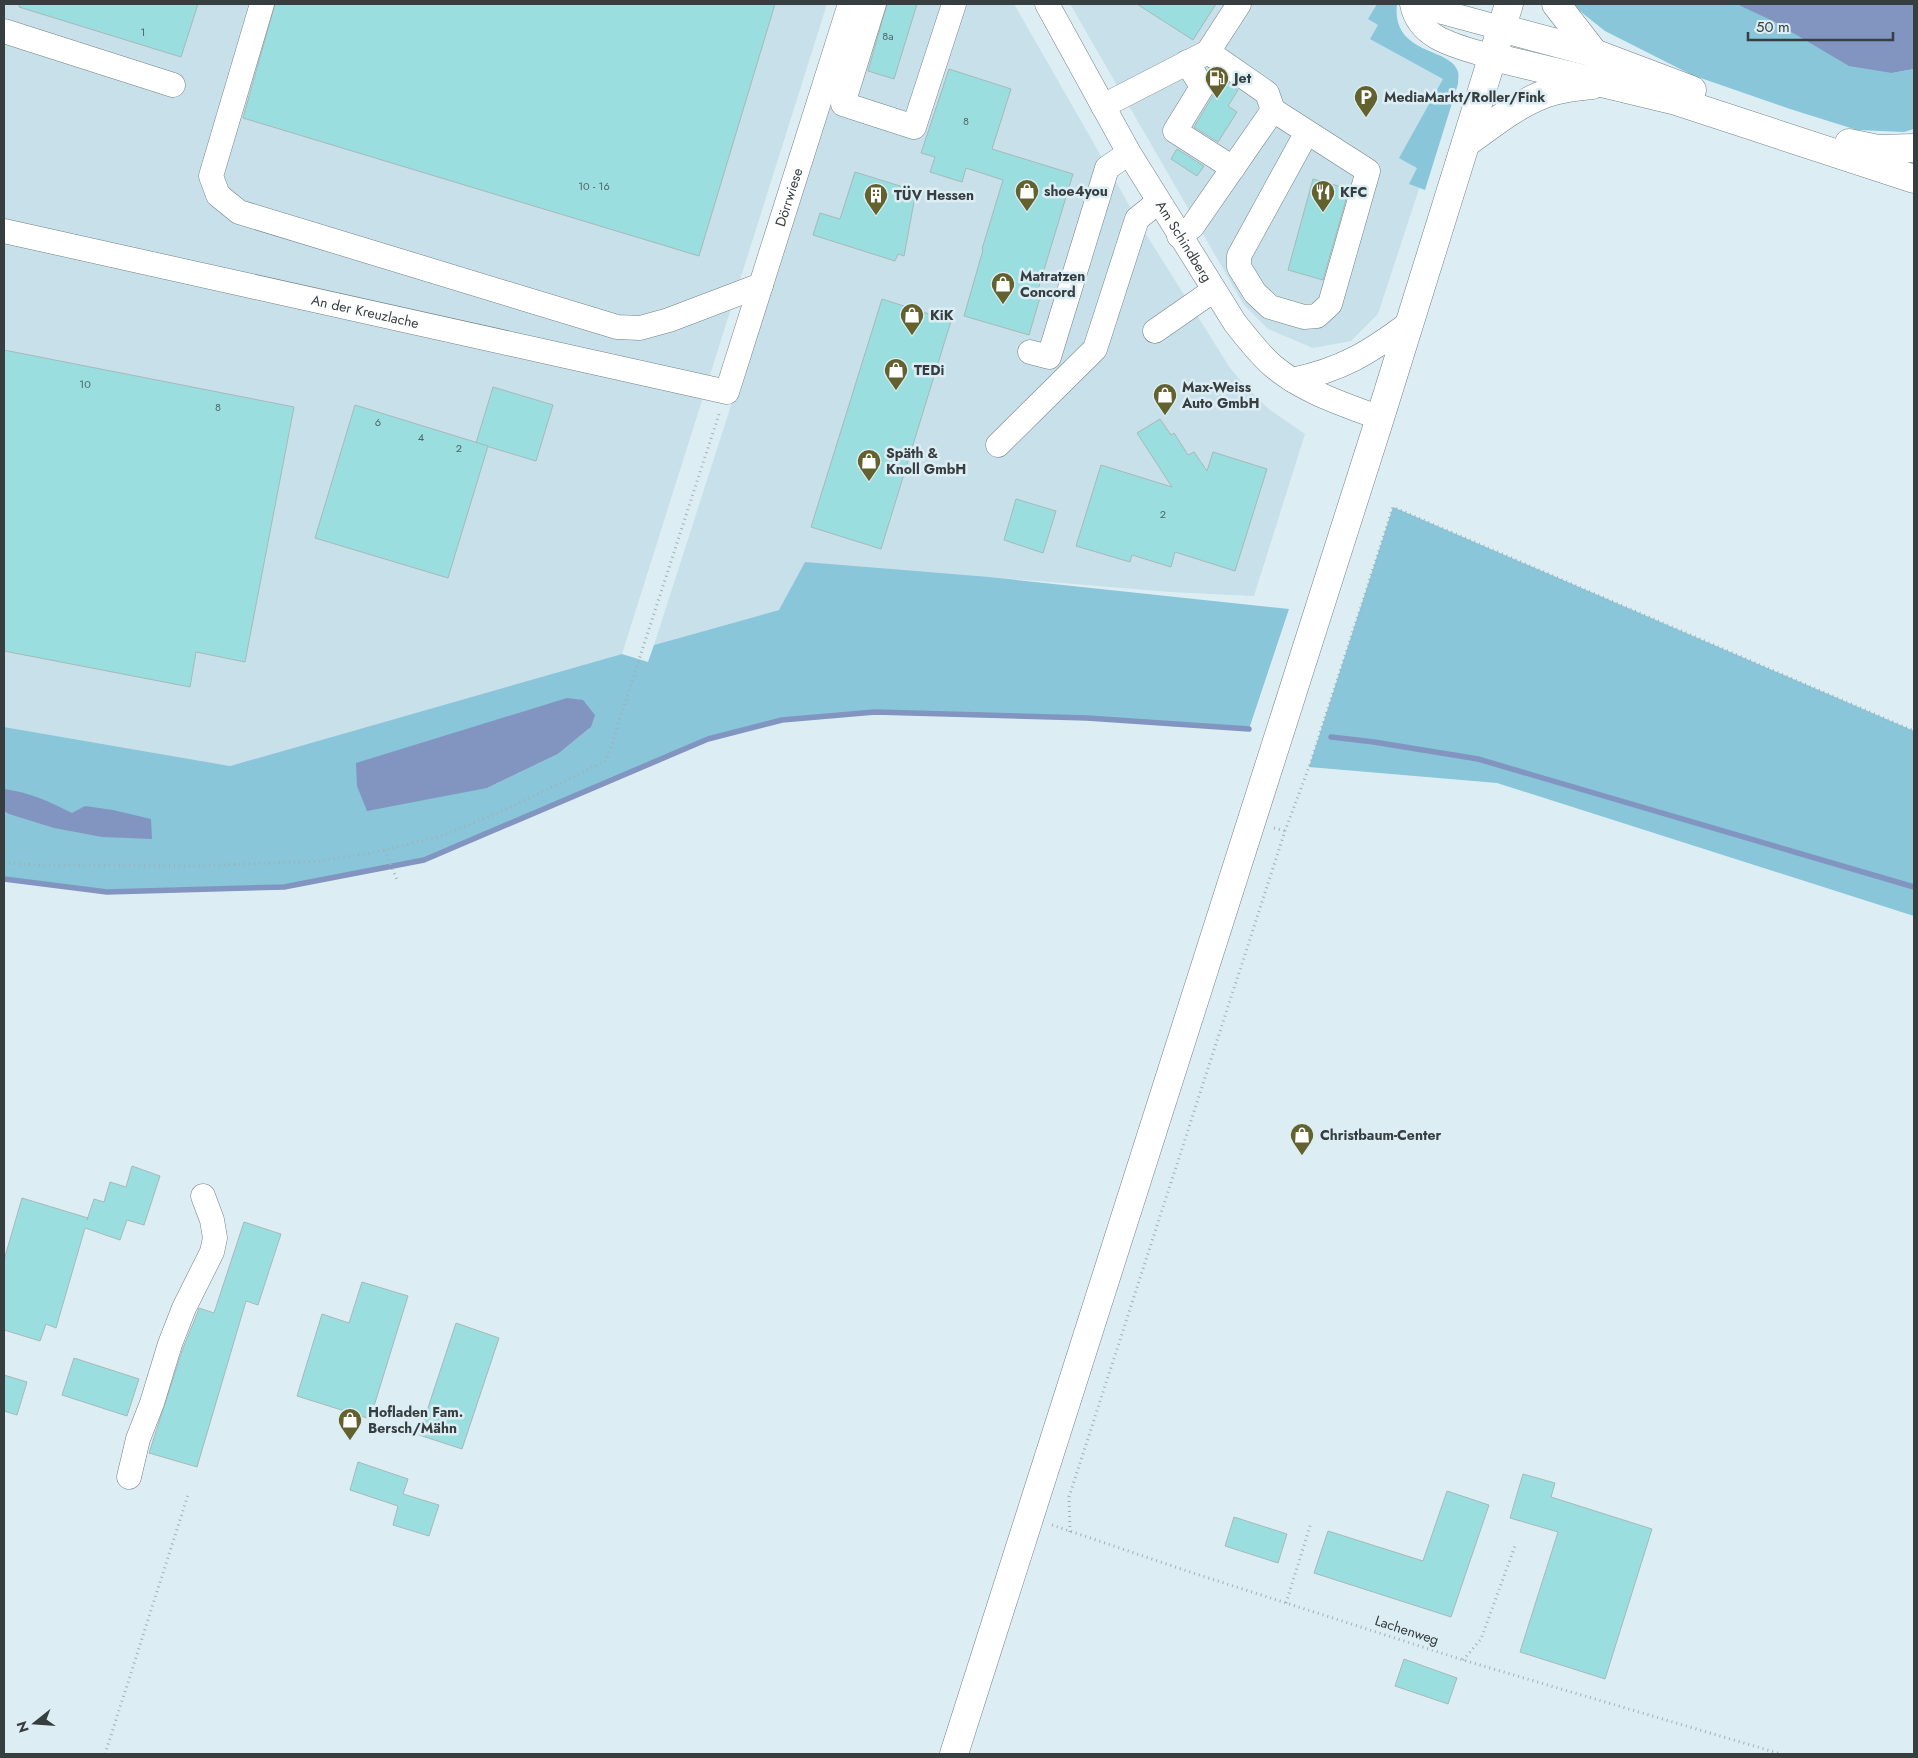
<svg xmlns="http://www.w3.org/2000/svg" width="1918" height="1758" viewBox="0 0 1918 1758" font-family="Jost,sans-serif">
<rect width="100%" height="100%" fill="#dceef4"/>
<g fill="#c7e0e9">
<path d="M4,4H827L622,654L230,766L4,727Z"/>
<path d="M860,4H1014L1144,231L1230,368L1246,387L1270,410L1305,434L1254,596L1170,592L989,577L779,610L654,645Z"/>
<path d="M1070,4H1387L1397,44L1455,79L1378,314L1351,341L1313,348L1268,329L1244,305Z"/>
</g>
<g fill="#89c6d9" fill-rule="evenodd">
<path d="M1377,4H1397C1391,56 1452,47 1458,72C1459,75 1458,80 1458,84L1425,190L1409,184L1417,168L1399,158L1443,79L1370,39L1378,25L1368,19Z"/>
<path d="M1573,4H1736L1892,73L1914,69V129L1904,132L1857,130L1790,109L1692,75L1605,31L1576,8Z"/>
<path d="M1393,507L1914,731V916L1497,783L1309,767Z"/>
<path d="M805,562L989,577L1289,609L1249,729L1087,718L875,712L782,720L708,739L424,860L284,887L107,892L4,879V727L230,766L622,654L648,662L654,645L779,610ZM591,727L558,754L487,788Z"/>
</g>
<g fill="#8195c0">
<path d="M1736,4H1914V69L1892,73L1849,66L1773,21Z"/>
<path d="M567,698L583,700L595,715L591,727L558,754L487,788L367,811L357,786L356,763Z"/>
<path d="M4,789C29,792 50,802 72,813L85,806L113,810L151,819L152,839L102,837L54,828L9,814L4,811Z"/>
</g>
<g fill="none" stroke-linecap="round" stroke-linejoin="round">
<g stroke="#8195c0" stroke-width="5.5">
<path d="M1331,737L1374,742L1478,759L1914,887"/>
<path d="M4,879L107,892L284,887L424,860L708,739L782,720L875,712L1087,718L1249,729"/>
</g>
</g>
<g fill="#9adedf" stroke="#a7b9b9">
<path d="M19,4H198L181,57L19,7Z"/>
<path d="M275,4H775L699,256L243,118Z"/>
<path d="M887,4H917L894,79L868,71Z"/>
<path d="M1137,4H1216L1193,40Z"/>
<path d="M949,69L1011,89L992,149L1073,174L1037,293L1041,294L1029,335L964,316L983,250L982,249L1003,180L966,168L962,182L930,172L935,157L921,153Z"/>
<path d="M1220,77L1238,90L1228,106L1237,112L1218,142L1194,127L1214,94L1215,85Z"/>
<path d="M1177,149L1204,166L1197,176L1171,159Z"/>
<path d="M855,172L916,191L904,256L898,254L895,261L813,235L820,213L840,219Z"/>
<path d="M1313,179L1349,189L1323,280L1288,270Z"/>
<path d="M882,299L951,321L881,549L811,527Z"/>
<path d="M4,350L294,407L245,662L196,652L190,687L4,651Z"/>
<path d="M493,387L553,405L536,461L476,443Z"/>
<path d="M355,405L488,446L448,578L315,538Z"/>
<path d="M1160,419L1171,435L1174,433L1188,455L1194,452L1207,471L1213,452L1267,469L1235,571L1175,552L1171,567L1132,555L1130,562L1076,546L1101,465L1172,487L1137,433Z"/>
<path d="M1016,499L1056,511L1043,553L1004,540Z"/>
<path d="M132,1166L160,1176L144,1225L127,1220L120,1240L85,1228L56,1328L46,1324L40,1341L4,1330V1260L22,1198L88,1218L87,1220L94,1199L104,1202L110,1182L126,1187Z"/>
<path d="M244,1222L281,1234L258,1305L246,1301L197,1467L149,1453L183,1348L197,1314L199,1308L214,1313Z"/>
<path d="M362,1282L408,1296L370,1419L297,1396L322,1314L349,1323Z"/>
<path d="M456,1323L499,1338L462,1449L419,1435Z"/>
<path d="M74,1358L139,1379L127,1416L62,1395Z"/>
<path d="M4,1375L27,1382L17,1415L4,1411Z"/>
<path d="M358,1462L408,1479L403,1494L439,1505L429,1536L393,1525L398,1506L350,1490Z"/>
<path d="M1523,1474L1555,1483L1551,1497L1652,1529L1605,1679L1520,1652L1558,1532L1510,1518Z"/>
<path d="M1447,1491L1489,1505L1451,1617L1314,1573L1328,1531L1423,1561Z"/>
<path d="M1234,1517L1287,1534L1278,1563L1225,1546Z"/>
<path d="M1404,1659L1457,1678L1448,1704L1395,1686Z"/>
</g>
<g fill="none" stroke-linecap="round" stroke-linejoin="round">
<g stroke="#728187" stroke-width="25">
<g id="minor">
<path d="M262,4L211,176L218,195L239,212L617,327L640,328L669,320L761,285"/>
<path d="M874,4L843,104L914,127L954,4"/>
<path id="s1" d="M1047,4L1129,153L1235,323C1247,338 1259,354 1273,366C1304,392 1343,404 1380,418"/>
<path d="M1412,4C1419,41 1461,47 1493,57"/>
<path d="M1430,4L1442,12L1501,28"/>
<path d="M4,31L173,85"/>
<path d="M1208,52L1267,93L1273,110L1368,171L1330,304L1317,316L1304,317L1270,307L1255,293L1239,267V256L1307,132"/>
<path d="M1187,62L1202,87L1175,131L1233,168"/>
<path d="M1103,106L1208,52L1239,4"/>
<path id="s2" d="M4,231L727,392L850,4"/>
<path d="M1179,236L1192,227L1273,110"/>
<path d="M1155,331L1214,290"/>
<path d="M1030,352L1049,357L1107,168L1129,153"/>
<path d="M1292,380C1341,370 1369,353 1409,323"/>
<path d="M998,445L1095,349L1137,219L1158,202"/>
<path d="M129,1477L138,1439L152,1403L170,1344L184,1308L212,1252L215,1238L212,1220L203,1196"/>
</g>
</g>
<g stroke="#728187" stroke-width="29">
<path id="major" d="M954,1754L1380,418L1509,4"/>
</g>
<g stroke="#728187" stroke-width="29">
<g id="highway">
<path d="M1556,4L1594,53"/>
<path d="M1501,28L1594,53L1692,90"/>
<path d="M1493,57L1676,101L1914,179"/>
<path d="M1466,143C1490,126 1514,106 1542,95C1558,88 1575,87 1592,85"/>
<path d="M1849,143L1878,149L1914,148"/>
</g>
</g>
<g stroke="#a2b0b5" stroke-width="3" stroke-dasharray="1 4" stroke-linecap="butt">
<path d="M1274,828L1285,831"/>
<path d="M385,850L397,880"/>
<path d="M4,863L37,865L198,866L323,861L385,850L441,836L498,813L606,761L720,411"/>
<path d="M1052,1525L1193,1573L1463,1660L1781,1754"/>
<path d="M1070,1532L1069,1497L1285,831L1309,767L1393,507L1914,731"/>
<path d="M1286,1603L1311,1523"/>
<path d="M1463,1660L1481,1639L1515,1546"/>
<path d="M105,1754L188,1495"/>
</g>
<use href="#minor" stroke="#fff" stroke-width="24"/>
<use href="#major" stroke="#fff" stroke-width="28"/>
<use href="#highway" stroke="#fff" stroke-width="28"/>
</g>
<defs>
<g id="fuel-pin" transform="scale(1.25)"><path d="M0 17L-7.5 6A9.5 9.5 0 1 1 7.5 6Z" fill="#63612e" stroke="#dceef4"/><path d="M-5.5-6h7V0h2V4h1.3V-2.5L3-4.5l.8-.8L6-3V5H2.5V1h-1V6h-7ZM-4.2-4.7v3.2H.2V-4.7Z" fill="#fff"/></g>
<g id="parking-pin" transform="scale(1.25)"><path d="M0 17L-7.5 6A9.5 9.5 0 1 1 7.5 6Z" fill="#63612e" stroke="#dceef4"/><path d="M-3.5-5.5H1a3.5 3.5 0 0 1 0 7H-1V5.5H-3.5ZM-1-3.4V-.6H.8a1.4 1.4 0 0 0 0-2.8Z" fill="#fff"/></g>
<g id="shop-pin" transform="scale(1.25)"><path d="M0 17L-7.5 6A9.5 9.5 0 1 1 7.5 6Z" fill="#63612e" stroke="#dceef4"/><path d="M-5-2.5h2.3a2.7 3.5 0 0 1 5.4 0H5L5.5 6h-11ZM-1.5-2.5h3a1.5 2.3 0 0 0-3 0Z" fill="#fff"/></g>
<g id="restaurant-pin" transform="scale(1.25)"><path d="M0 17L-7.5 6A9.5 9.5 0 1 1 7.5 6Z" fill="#63612e" stroke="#dceef4"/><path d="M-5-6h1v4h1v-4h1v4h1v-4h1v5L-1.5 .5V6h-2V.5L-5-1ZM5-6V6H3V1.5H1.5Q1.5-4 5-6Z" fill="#fff"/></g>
<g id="building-pin" transform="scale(1.25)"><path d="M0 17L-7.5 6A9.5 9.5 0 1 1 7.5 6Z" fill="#63612e" stroke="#dceef4"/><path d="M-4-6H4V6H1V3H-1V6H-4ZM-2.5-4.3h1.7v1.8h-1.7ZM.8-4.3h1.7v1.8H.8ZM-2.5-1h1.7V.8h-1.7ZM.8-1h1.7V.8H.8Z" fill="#fff"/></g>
</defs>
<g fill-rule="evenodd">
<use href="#fuel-pin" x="1217" y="78"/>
<use href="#parking-pin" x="1366" y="97"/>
<use href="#shop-pin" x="1027" y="191"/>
<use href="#restaurant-pin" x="1323" y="192"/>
<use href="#building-pin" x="876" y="195"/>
<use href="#shop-pin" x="1003" y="284"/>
<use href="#shop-pin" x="912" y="315"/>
<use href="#shop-pin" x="896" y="370"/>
<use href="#shop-pin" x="1165" y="395"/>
<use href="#shop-pin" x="869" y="461"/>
<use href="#shop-pin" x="1302" y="1135"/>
<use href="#shop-pin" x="350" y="1420"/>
</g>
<g text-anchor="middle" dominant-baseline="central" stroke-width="5" stroke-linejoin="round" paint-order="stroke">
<g font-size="11" fill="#506668">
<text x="143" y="32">1</text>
<text x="888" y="36">8a</text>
<text x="966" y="121">8</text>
<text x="594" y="186">10 - 16</text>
<text x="85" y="384">10</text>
<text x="218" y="407">8</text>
<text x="378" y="422">6</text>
<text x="421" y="437">4</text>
<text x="459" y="448">2</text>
<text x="1163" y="514">2</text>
</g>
<g font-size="14" font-weight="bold" fill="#373e40" stroke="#dceef4" text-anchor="start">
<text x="1234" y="78">Jet</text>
<text x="1384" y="97">MediaMarkt/Roller/Fink</text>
<text x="1044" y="191">shoe4you</text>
<text x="1340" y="192">KFC</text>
<text x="894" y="195">TÜV Hessen</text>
<text x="1020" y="276">Matratzen<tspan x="1020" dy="16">Concord</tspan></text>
<text x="930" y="315">KiK</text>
<text x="914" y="370">TEDi</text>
<text x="1182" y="387">Max-Weiss<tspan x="1182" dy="16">Auto GmbH</tspan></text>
<text x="886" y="453">Späth &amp;<tspan x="886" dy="16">Knoll GmbH</tspan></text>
<text x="1320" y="1135">Christbaum-Center</text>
<text x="368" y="1412">Hofladen Fam.<tspan x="368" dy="16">Bersch/Mähn</tspan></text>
</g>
<g font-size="14" fill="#373e40" stroke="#dceef4">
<text stroke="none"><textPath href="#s2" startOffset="945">Dörrwiese</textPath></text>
<text stroke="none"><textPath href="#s1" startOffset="274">Am Schindberg</textPath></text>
<text stroke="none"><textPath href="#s2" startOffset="370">An der Kreuzlache</textPath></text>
<text transform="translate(1407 1630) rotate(18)">Lachenweg</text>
</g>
</g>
<rect width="1918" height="1758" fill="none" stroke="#373e40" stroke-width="10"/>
<g transform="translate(35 1723) rotate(253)" stroke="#dceef4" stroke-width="4" paint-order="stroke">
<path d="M0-4L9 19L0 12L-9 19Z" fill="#373e40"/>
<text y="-8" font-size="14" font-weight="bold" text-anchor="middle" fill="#373e40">N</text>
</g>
<path d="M1748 32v8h145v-8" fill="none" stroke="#373e40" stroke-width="2.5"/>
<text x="1756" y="32" font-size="15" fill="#373e40" stroke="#dceef4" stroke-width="4" paint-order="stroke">50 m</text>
</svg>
